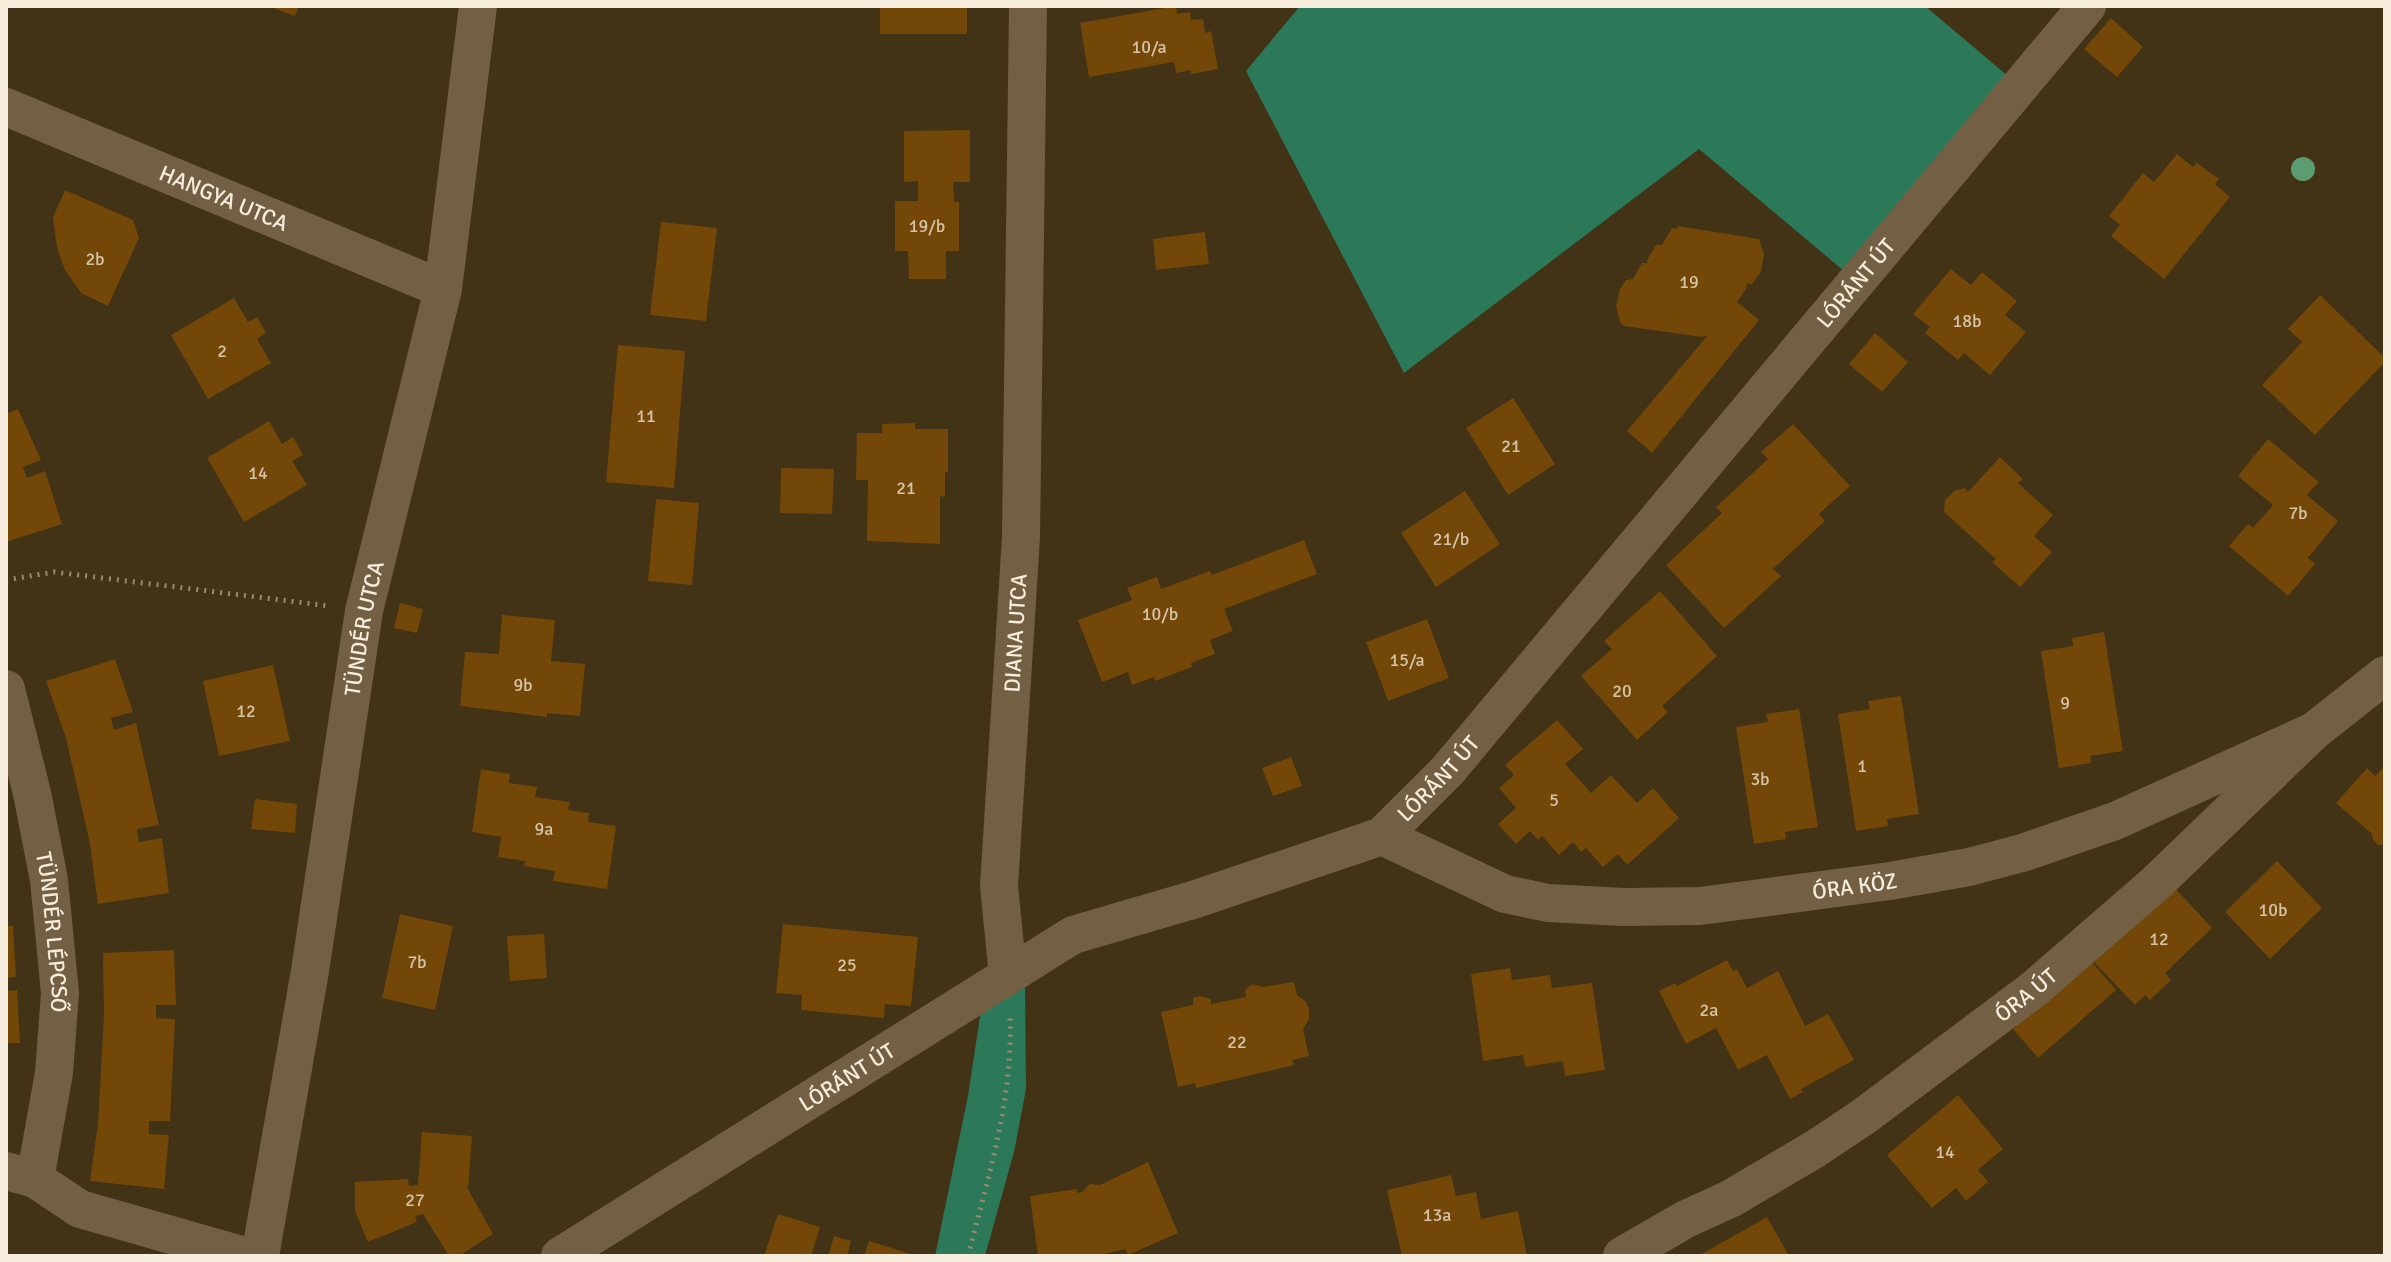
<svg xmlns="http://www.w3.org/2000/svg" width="2391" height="1262" viewBox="0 0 2391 1262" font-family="Signika,sans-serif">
<rect width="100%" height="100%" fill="#423216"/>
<g fill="#2c7959">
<path d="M1300,6H1925L2009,77L1844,271L1699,149L1404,373L1246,71Z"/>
<path d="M1025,984L1026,1089L1014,1152L985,1256H935L968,1096L981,1010Z"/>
</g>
<g fill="#724708">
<path d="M268,6H299L295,16Z"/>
<rect x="880" y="6" width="87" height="28"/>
<path d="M1176,6L1177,14L1190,12L1191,20L1203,19L1205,33L1211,31L1218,69L1191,74V70L1176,73L1174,62L1089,77L1080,23Z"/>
<path d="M2111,18L2143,47L2117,77L2084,49Z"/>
<path d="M970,130V182H953L954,202H959V251H946V279H909L908,251H895V201H918V181L904,182V131Z"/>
<path d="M2177,154L2193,167L2197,163L2219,179L2215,184L2230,197L2164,279L2111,236L2120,225L2109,216L2143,173L2154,182Z"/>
<path d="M65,190L133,220L139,238L108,306L81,293L65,270L57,248L53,217Z"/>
<path d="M661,222L717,228L706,321L650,315Z"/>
<path d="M1678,226L1759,239L1764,254L1761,272L1752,284L1747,283L1746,289L1737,302L1759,320L1652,453L1627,431L1708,335L1702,337L1624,326L1620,322L1616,306L1620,289L1626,280L1633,279L1642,263H1647L1648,258L1656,245H1662L1672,228L1677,229Z"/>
<path d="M1205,232L1209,264L1156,270L1153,239Z"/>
<path d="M1951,269L1971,285L1982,272L2017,301L2005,315L2026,332L1990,375L1964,353L1958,360L1925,333L1930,327L1913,314Z"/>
<path d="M2320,295L2385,358V362L2315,435L2262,385L2302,342L2288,329Z"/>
<path d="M234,298L248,322L257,317L266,333L257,339L271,363L208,399L171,335Z"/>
<path d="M1875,333L1908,362L1882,392L1849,364Z"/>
<path d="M618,345L685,351L674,488L606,482Z"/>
<path d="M1513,398L1555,464L1508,495L1466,428Z"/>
<path d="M18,409L41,460L23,467L27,478L45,471L62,524L6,542V414Z"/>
<path d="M269,421L282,444L293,437L303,455L292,461L307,485L244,522L207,458Z"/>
<path d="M915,423V429H948V472H945V497L940,496V544L867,541L868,480H856L857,433H882V424Z"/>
<path d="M1793,424L1850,486L1819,514L1825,521L1773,569L1781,576L1724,628L1666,565L1722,513L1716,507L1768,459L1761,452Z"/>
<path d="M2268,439L2319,482L2307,495L2338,521L2308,558L2315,564L2288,596L2229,546L2248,524L2253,528L2273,505L2238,476Z"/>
<path d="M2000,457L2023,479L2018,483L2053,515L2034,536L2052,552L2020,587L1992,562L1996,559L1944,512L1945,500L1954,491L1965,488L1968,492Z"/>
<path d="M781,468L834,469L832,514L780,513Z"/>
<path d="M1465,491L1500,544L1436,587L1401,533Z"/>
<path d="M656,499L699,503L692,585L648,581Z"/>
<path d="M1304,540L1317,574L1224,609L1233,631L1210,640L1215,654L1191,663L1192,667L1155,681L1154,677L1132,685L1128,672L1102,682L1078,620L1132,600L1127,588L1157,577L1161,589L1210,571L1212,575Z"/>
<path d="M1660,591L1717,656L1662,706L1668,712L1637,740L1581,676L1612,649L1604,641Z"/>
<path d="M400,603L423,609L417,633L394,628Z"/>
<path d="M502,615L555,620L551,661L585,664L580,716L547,713V717L460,706L465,652L499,654Z"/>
<path d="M1427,619L1449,678L1388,701L1366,642Z"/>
<path d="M2104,632L2123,751L2090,756L2091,763L2059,768L2041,651L2073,646L2072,638Z"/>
<path d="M115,659L133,712L111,718L114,730L136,723L159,825L137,829L139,842L162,838L169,893L98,904L90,844L66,738L46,681Z"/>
<path d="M273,665L290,741L219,756L203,681Z"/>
<path d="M1901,696L1919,814L1887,819L1888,826L1856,831L1838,714L1870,709L1868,701Z"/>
<path d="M1799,709L1818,827L1785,832L1786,839L1754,844L1736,727L1768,722L1766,714Z"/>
<path d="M1557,720L1583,749L1565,764L1591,793L1611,775L1637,803L1653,788L1679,818L1627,865L1618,854L1603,867L1586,848L1581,852L1573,842L1559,855L1542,836L1538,840L1530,831L1516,844L1498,824L1516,808L1499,788L1514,775L1505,765Z"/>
<path d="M1291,757L1302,786L1273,796L1262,768Z"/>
<path d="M2385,766V844L2378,845L2373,840L2372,834L2336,803L2367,768L2375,776Z"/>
<path d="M481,769L510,774L509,783L537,787L535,797L570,802L568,810L589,813L588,822L616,826L607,889L553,881L555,871L524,866L525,861L498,857L501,837L472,832Z"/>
<path d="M255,799L297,804L295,833L251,829Z"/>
<path d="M2277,861L2322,908L2270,959L2225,912Z"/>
<path d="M2173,886L2212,928L2165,973L2171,980L2150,1000L2145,995L2135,1005L2094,962Z"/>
<path d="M400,914L453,926L435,1010L382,998Z"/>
<path d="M783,924L918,937L911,1006L885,1004L884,1018L801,1010L802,995L776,993Z"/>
<path d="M6,926H13L16,977L6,978Z"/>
<path d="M544,934L547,978L510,981L507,936Z"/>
<path d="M174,950L176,1005H156V1018L175,1019L170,1121H149V1134L169,1135L164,1189L90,1181L98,1124L104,1015L103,953Z"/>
<path d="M1727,960L1733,971L1737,969L1747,988L1778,971L1805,1026L1828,1014L1854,1060L1801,1089L1803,1092L1790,1099L1767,1055L1738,1070L1716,1028L1686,1044L1659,991L1675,983L1677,986Z"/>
<path d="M2091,961L2116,990L2038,1058L2013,1029Z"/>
<path d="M1510,968L1512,980L1550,975L1552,988L1592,983L1605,1070L1565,1076L1563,1061L1525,1067L1523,1055L1483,1061L1471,974Z"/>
<path d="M1294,982L1297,995L1306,1002L1309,1010V1019L1303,1029L1309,1056L1292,1060L1294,1065L1196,1088L1195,1083L1178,1087L1161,1012L1193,1005V998L1200,996L1211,999V1004L1246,997L1245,990L1252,984L1263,987Z"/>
<path d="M17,990L20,1043H6V991Z"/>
<path d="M1958,1095L2003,1149L1978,1170L1988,1182L1966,1201L1956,1188L1932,1208L1887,1155Z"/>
<path d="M422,1132L472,1136L468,1189L493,1234L459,1256H449L423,1214L415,1216L417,1222L368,1242L355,1211V1182L408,1179L409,1186L418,1185Z"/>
<path d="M1148,1162L1178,1233L1128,1255L1125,1249L1098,1256H1038L1030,1196L1077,1189V1193L1082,1192L1090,1184L1100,1185Z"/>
<path d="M1451,1175L1456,1196L1476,1192L1481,1219L1518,1211L1527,1256H1402L1387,1190Z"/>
<path d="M778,1214L820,1227L811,1256H764Z"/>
<path d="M1767,1217L1789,1256H1698Z"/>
<path d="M834,1236L851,1241L847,1256H828Z"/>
<path d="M869,1241L914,1255V1256H864Z"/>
</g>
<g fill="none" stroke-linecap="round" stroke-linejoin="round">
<g stroke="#988b74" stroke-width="5" stroke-dasharray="2 6" stroke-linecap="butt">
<path d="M6,580L54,572L330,606"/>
<path d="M968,1256C988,1178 1013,1099 1010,1018"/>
</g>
<g stroke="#736044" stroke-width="38">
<path id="s1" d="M6,107L443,289"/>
<path id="s2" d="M6,689L32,793L49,880L60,993L54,1073L35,1179"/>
<path id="s3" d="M1382,836L1505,894L1548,903L1624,907L1700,906L1890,881L1969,867L2022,853L2115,821L2314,731"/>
<path id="s4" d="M1008,976L999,886L1021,537L1028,6"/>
<path d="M6,1171L35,1179L80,1209L245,1256"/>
<path id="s5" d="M260,1256L310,971L364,611L443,289L478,6"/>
<path id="s6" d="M560,1256L1073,935L1196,899L1382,836L1448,770L2087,6"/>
<path id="s7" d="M1622,1256L1686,1219L1730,1199L1815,1149L1863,1117L2034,989L2156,883L2314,731L2385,675"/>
</g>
</g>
<circle fill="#5b9d71" cx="2303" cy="169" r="12"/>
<g text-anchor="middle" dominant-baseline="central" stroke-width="8" stroke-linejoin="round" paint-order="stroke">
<g font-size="18" fill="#d6c4a8">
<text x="1149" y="47">10/a</text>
<text x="927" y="226">19/b</text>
<text x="95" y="259">2b</text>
<text x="1689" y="282">19</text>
<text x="1967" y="321">18b</text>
<text x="222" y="351">2</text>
<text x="646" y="416">11</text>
<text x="1511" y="446">21</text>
<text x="258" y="473">14</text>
<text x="906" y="488">21</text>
<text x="2298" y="513">7b</text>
<text x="1451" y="539">21/b</text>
<text x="1160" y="614">10/b</text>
<text x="1407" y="660">15/a</text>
<text x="523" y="685">9b</text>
<text x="1622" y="691">20</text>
<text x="2065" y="703">9</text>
<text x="246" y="711">12</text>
<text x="1862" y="766">1</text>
<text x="1760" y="779">3b</text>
<text x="1554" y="800">5</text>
<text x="544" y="829">9a</text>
<text x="2273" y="910">10b</text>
<text x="2159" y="939">12</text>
<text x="417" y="962">7b</text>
<text x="847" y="965">25</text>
<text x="1709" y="1010">2a</text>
<text x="1237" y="1042">22</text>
<text x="1945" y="1152">14</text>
<text x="415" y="1200">27</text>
<text x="1437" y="1215">13a</text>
</g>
<g font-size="22" fill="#f7eddd" stroke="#38270c">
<text stroke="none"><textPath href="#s1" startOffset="236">HANGYA UTCA</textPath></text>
<text stroke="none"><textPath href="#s6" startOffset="1658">LÓRÁNT ÚT</textPath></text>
<text stroke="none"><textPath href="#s5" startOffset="636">TÜNDÉR UTCA</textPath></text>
<text stroke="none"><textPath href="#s4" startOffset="344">DIANA UTCA</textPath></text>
<text stroke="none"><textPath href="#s6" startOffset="1010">LÓRÁNT ÚT</textPath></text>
<text stroke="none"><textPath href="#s3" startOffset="488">ÓRA KÖZ</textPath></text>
<text stroke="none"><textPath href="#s2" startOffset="248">TÜNDÉR LÉPCSŐ</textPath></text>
<text stroke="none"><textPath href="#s7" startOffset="482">ÓRA ÚT</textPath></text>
<text stroke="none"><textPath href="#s6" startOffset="338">LÓRÁNT ÚT</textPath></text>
</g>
</g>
<rect width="2391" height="1262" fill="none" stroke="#f7eddd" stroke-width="16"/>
</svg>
